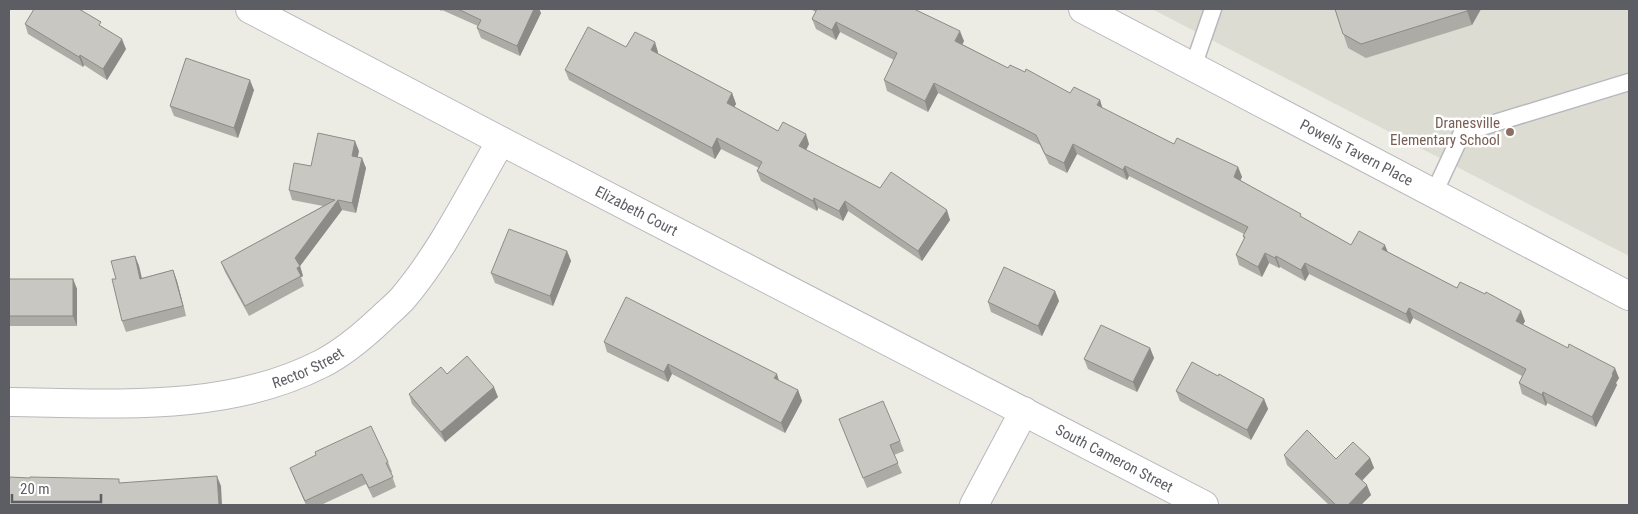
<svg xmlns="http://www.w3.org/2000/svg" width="1638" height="514" viewBox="0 0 1638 514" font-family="'Roboto Condensed',sans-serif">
<rect width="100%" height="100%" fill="#edece4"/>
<path fill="#dcdcd3" d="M1152,9H1629V256Z"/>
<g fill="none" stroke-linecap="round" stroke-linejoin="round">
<g stroke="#b7b8bd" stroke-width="19">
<g id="service">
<path d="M1193,67L1213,9"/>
<path d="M1434,193L1462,133L1629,82"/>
</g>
</g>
<g stroke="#b7b8bd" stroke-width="30">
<g id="minor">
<path id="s1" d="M250,9L501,141L1204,505"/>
<path id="s2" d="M9,402C113,403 225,413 321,364C343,353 363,336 381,319C388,312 397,305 403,298C442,252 471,192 501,141"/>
<path d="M974,505L1024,411"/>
</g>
</g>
<g stroke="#b7b8bd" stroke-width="30">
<g id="tertiary">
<path id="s3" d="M1083,9L1629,296"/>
</g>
</g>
<use href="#service" stroke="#fff" stroke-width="16"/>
<use href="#minor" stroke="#fff" stroke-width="28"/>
<use href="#tertiary" stroke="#fff" stroke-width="28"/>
</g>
<g fill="#acaba6">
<path d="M437,9H539L541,13L520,56L481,38L477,28L478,26L442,10V11Z"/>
<path d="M810,9H914L964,41L962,44L1008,68L1025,72L1070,93L1100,100L1102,108L1174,144L1238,167L1242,177L1240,180L1302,217L1351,245L1388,252L1457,288L1525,321L1523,325L1619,378L1616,383L1617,385L1596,427L1547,403L1546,406L1522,394L1519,383L1522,376L1413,318L1410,324L1309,274L1305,281L1280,267L1279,268L1269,263L1262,277L1239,265L1236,255L1244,239L1243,236L1244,234L1129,176L1127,180L1077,154L1067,173L1049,164L1040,145L938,93L928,112L887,91L884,80L894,60L840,32L836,40L816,29L812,19L816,12Z"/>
<path d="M1335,9H1481L1472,25L1366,58L1348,48Z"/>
<path d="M25,24L102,27L126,49L107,80L84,65L83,67L28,34Z"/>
<path d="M658,52V54L732,93L736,104L734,107L778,131L809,144L806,150L880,188L950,220L922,261L848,211L843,221L818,208L817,211L761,181L757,171L759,168L721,149L715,159L569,80L565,70Z"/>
<path d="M254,90L238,138L174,116L170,106Z"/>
<path d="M359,151L357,157L366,168L356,213L342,210L300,266L303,276L301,277L304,286L249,316L225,272L221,262L323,206L292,200L289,190L311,166Z"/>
<path d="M567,251L571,261L553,306L495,283L491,273Z"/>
<path d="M135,256L139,266L142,278L173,270L177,281L186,316L126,332L122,321L116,279Z"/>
<path d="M9,279H73L77,289V326H9Z"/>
<path d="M1055,291L1059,301L1042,336L991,312L988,302Z"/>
<path d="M604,342L779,381L798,390L802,401L785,433L672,374L668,382L607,352Z"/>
<path d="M1150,348L1154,358L1137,392L1088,369L1084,359Z"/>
<path d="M447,374L498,397L445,442L412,404L409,394Z"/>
<path d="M1218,376L1264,399L1268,409L1251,440L1180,401L1176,391Z"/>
<path d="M839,419L900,441L904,451L894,455L902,473L867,488Z"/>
<path d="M1284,455L1336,459L1370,458L1374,468L1362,480L1371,495L1361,505H1329L1287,465Z"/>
<path d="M388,462L392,472L391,473L396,487L373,498L366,484L321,505H306L294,478L290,468Z"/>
</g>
<g fill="#8c8b87">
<path d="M534,9H539L541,13L520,56L517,46Z"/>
<path d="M1468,9H1481L1472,25L1467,11Z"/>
<path d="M836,22L840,32L836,40L832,30Z"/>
<path d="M960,31L964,41L959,51L955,41Z"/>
<path d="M122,39L126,49L107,80L103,69Z"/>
<path d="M655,42L658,52L654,60L651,50Z"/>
<path d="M80,55L84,65L83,67L79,57Z"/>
<path d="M250,80L254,90L238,138L234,128Z"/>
<path d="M934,83L938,93L928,112L925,101Z"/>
<path d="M732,93L736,104L731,113L727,103Z"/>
<path d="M1100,100L1103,110L1097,105Z"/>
<path d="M806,134L809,144L803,156L799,146Z"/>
<path d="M717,138L721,149L715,159L712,148Z"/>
<path d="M355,141L359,151L356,166L352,156Z"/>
<path d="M1073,144L1077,154L1067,173L1064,163Z"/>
<path d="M362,158L366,168L356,213L352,203Z"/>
<path d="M1125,166L1129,176L1127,180L1123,170Z"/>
<path d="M1238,167L1242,177L1237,187L1234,177Z"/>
<path d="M814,198L818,208L817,211L813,201Z"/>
<path d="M338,200L342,210L300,266L303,276L301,277L297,268L295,258Z"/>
<path d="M845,201L848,211L843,221L839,211Z"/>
<path d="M947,210L950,220L922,261L918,251Z"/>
<path d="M1385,245L1389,255L1382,249Z"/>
<path d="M567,251L571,261L553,306L550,296Z"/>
<path d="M1265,253L1269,263L1262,277L1258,267Z"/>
<path d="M135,256L139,266L144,289L140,279Z"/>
<path d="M1276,256L1280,267L1279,268L1275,258Z"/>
<path d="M1305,263L1309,274L1305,281L1301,270Z"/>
<path d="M173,270L177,281L186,316L183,306Z"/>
<path d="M73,279L77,289V326L73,316Z"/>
<path d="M1055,291L1059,301L1042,336L1038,326Z"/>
<path d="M1409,308L1413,318L1410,324L1406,314Z"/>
<path d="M1521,311L1525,321L1519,331L1516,321Z"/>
<path d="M1150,348L1154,358L1137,392L1133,382Z"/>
<path d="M668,364L672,374L668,382L664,372Z"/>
<path d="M1615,368L1619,378L1616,383L1617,385L1596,427L1592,417Z"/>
<path d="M777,374L780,384L774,378Z"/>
<path d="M494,387L498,397L445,442L441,432Z"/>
<path d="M798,390L802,401L785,433L781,423Z"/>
<path d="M1543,392L1547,403L1546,406L1542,395Z"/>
<path d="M1264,399L1268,409L1251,440L1247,430Z"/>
<path d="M1370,458L1374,468L1359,484L1355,474Z"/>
<path d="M217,476L221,486L222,505H219Z"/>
<path d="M1367,485L1371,495L1361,505H1348Z"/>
</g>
<g fill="#c8c7c1" stroke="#8c8b87">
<path d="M34,9H79L101,22L99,25L122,39L103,69L80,55L79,57L25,24Z"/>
<path d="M458,9H534L517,46L477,28L481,20Z"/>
<path d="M817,9H914L960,31L955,41L1008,68L1010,65L1025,72L1026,69L1070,93L1074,87L1100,100L1097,105L1174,144L1177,138L1238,167L1234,177L1301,214L1300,216L1351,245L1359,231L1385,245L1382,249L1457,288L1460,282L1485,294L1486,292L1521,311L1516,321L1568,348L1569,344L1615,368L1612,374L1613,375L1592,417L1543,392L1542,395L1519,383L1526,369L1409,308L1406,314L1305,263L1301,270L1276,256L1275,258L1265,253L1258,267L1236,255L1245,237L1243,236L1248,227L1125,166L1123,170L1073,144L1064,163L1045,154L1036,135L934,83L925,101L884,80L897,53L836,22L832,30L812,19Z"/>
<path d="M1335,9H1468L1467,11L1361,44L1343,34Z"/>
<path d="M588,27L626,47L635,32L655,42L651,50L732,93L727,103L778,131L783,122L806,134L799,146L880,188L891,172L947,210L918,251L845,201L839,211L814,198L813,201L757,171L762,162L717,138L712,148L565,70Z"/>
<path d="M186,58L250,80L234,128L170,106Z"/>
<path d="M318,133L355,141L352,156L362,158L352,203L338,200L295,258L300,266L297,268L301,276L245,306L221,262L335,200L289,190L294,163L311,166Z"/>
<path d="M509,229L567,251L550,296L491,273Z"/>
<path d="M135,256L140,279L173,270L183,306L122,321L112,279H116L111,261Z"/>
<path d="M1004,267L1055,291L1038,326L988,302Z"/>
<rect x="9" y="279" width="64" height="37"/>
<path d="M626,297L777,374L774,378L798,390L781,423L668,364L664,372L604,342Z"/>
<path d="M1101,325L1150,348L1133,382L1084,359Z"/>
<path d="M467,356L494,387L441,432L409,394L441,367L447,374Z"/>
<path d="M1192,362L1218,376L1219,374L1264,399L1247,430L1176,391Z"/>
<path d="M883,401L900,441L890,445L898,463L863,478L839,419Z"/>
<path d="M371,426L388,462L386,463L393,477L369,488L362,474L305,501L290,468L316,455L315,452Z"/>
<path d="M1307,430L1336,459L1353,442L1370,458L1355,474L1367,485L1348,505H1336L1284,455Z"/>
<path d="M217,476L219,505H9V477L30,478V477L119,479V483Z"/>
</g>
<circle fill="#8d6e63" stroke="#fff" stroke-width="2" cx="1510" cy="132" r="5"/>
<g text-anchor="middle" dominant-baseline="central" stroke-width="5" stroke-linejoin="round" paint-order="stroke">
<g font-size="15" fill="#785e54" stroke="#fff" text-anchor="end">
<text x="1500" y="123">Dranesville<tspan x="1500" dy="17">Elementary School</tspan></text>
</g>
<g font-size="15" fill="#5c5e63" stroke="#fff">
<text stroke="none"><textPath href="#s3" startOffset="309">Powells Tavern Place</textPath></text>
<text stroke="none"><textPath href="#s1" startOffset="436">Elizabeth Court</textPath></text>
<text stroke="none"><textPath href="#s2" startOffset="304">Rector Street</textPath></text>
<text stroke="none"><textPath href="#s1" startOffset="974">South Cameron Street</textPath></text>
</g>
</g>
<rect width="1638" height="514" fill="none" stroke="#5c5e63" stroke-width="20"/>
<path d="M12 494v8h89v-8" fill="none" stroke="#5c5e63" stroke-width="2.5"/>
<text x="20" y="494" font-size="15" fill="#5c5e63" stroke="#ffffff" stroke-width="4" paint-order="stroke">20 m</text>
</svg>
